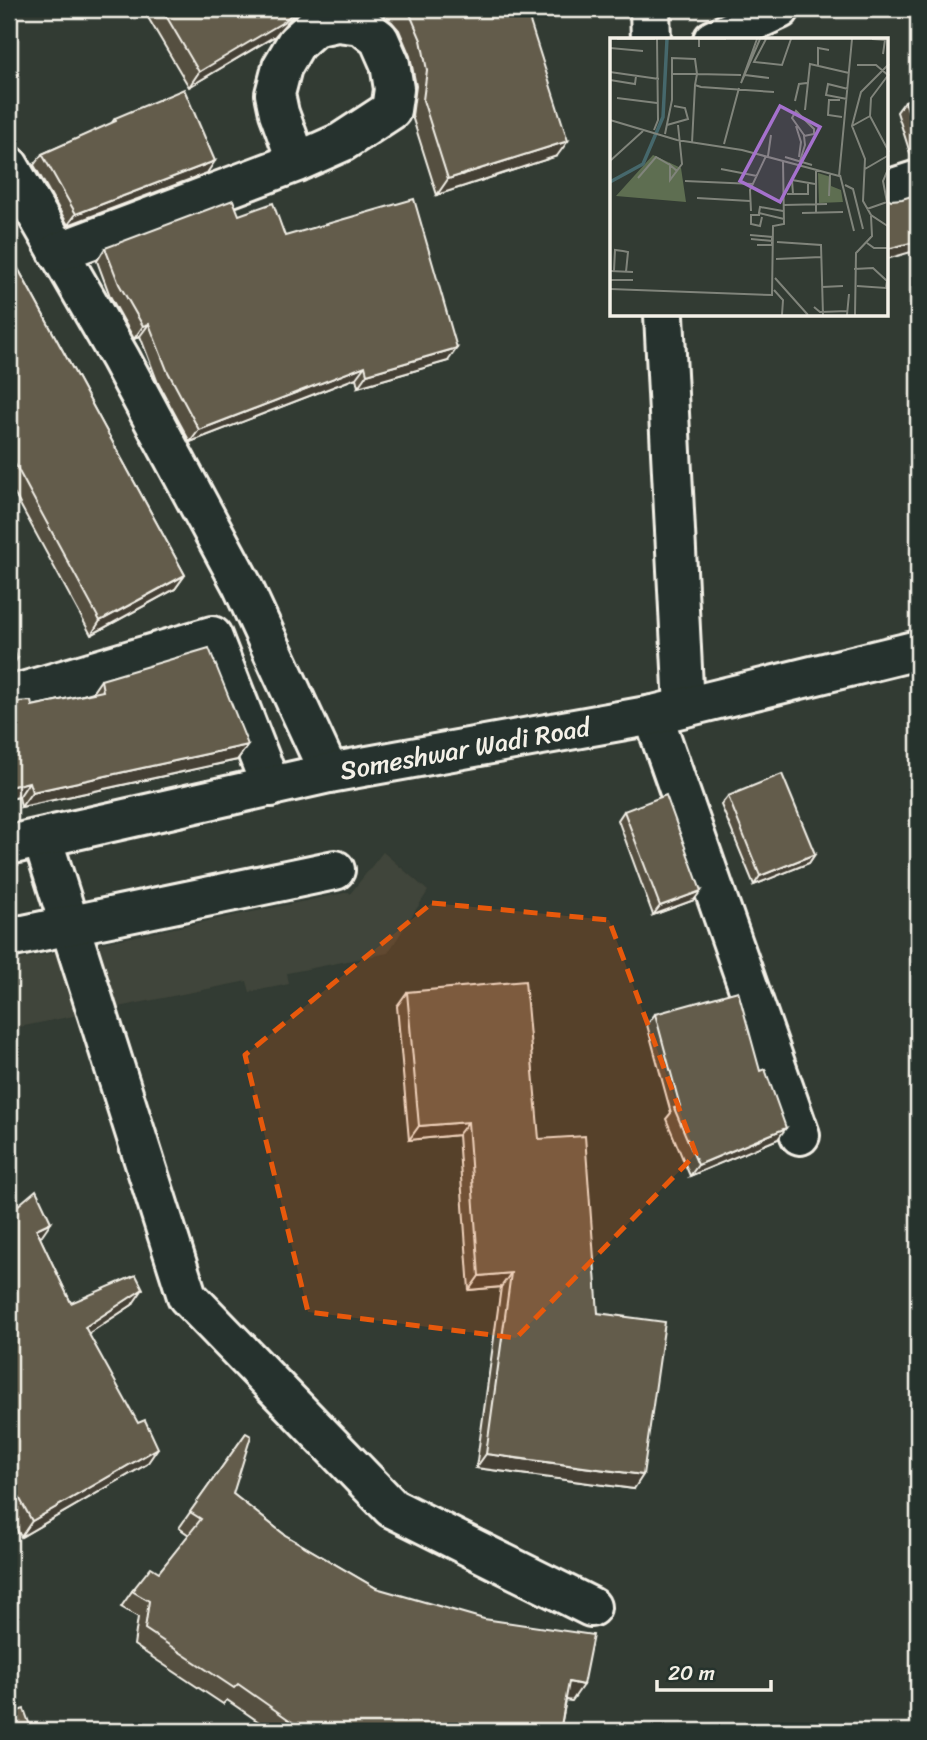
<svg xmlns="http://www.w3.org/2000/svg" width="927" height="1740" viewBox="0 0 927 1740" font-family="Sriracha,sans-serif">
<rect width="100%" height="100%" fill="#323b33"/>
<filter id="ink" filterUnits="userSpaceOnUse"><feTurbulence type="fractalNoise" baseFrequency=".0143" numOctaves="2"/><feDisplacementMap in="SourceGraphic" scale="14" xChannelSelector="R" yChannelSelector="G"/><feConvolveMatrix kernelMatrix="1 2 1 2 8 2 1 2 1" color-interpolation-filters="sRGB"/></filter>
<g filter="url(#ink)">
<path fill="#41453a" d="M383,852L428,891L388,953L287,973L289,984L250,992L247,981L9,1029V962L349,892L350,894Z"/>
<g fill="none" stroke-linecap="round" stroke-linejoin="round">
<g stroke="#f4f1e8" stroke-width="44">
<g id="minor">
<path d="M650,9L651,40"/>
<path d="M713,40L780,9"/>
<path d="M9,166L120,358L242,585L329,773"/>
<path d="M887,190L918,180"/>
<path d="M58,252L297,162L342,142L391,110L394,89L390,64L379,39L361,25L337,22L314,27L296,43L282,67L275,94L279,113L297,162"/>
<path d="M664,315L684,707"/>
<path d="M9,696L212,636L271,787"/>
<path d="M653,715L800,1135"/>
<path d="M42,838L187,1296L392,1508L591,1607"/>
<path id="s1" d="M9,845L329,773L653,715L918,650"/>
<path d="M9,938L335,870"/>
</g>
</g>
<use href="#minor" stroke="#26332d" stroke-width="38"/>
</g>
<g fill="#554f41" stroke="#f4f1e8" stroke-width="2">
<path d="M143,9H297L289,20L275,36L189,87Z"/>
<path d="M378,9H526L557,156L437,195L412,116L416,86L410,56L399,30L392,22L378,11Z"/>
<path d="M918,97V159H912L897,112L905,101Z"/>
<path d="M115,118L207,173L68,225L34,165L42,154L111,124Z"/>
<path d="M239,215L285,236L448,361L358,387L356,378L190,442L158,383L140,336L134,339L110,296L97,261L105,248Z"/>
<path d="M9,252L185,575L175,589L91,635L9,484Z"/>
<path d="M101,680L248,745L237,760L21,807L19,797L9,799V699L14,702L32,706L92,693Z"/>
<path d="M918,695V717L914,701Z"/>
<path d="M728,796L815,854L809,863L754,885L721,805Z"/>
<path d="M624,811L694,900L653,915L618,820Z"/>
<path d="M407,992L539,1139L598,1313L634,1489L476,1468L501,1287L469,1290L458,1135L409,1140L397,1006Z"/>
<path d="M655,1014L778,1139L690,1176L666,1119L671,1113L647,1025Z"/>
<path d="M9,1213L40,1238L71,1303L132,1305L88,1334L147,1464L21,1537L9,1515Z"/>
<path d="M246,1433L233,1494L285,1535L376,1588L572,1701L566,1700L560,1731H272L227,1700L223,1704L134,1645L138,1617L121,1607L132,1591L159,1572L189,1535L179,1528Z"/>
</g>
<g fill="#454035" stroke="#f4f1e8" stroke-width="2">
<path d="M297,9L289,20L275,36L189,87L199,72Z"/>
<path d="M568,141L557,156L437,195L448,179Z"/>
<path d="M918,150V159H912Z"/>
<path d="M215,161L207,173L68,225L76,214Z"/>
<path d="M918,241V250L887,259V249Z"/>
<path d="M149,324L140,336L134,339L143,326Z"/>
<path d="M457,348L448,361L358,387L367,374Z"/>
<path d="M365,366L356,378L190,442L199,430Z"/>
<path d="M185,575L175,589L91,635L100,621Z"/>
<path d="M17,659L9,671V663Z"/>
<path d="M248,745L237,760L21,807L32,792Z"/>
<path d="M29,782L19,797L9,799V787Z"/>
<path d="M815,854L809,863L754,885L760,876Z"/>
<path d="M701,891L694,900L653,915L660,906Z"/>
<path d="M468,1122L458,1135L409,1140L419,1126Z"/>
<path d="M786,1128L778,1139L690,1176L698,1165Z"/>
<path d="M51,1222L40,1238L36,1229Z"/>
<path d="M511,1273L501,1287L469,1290L479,1276Z"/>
<path d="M143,1289L132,1305L74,1343L85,1327Z"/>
<path d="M158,1448L147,1464L21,1537L32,1521Z"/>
<path d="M486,1454L643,1475L634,1489L476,1468Z"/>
<path d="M569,1682L583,1685L572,1701L558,1698Z"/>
</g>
<g fill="#635c4c" stroke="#f4f1e8" stroke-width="2">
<path d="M162,9H296L285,21L199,72Z"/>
<path d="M406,9H526L568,141L448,179L423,100L427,70L421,40L410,14Z"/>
<path d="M184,89L215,161L76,214L42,154L116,121L115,118Z"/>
<path d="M918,97V142L905,101Z"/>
<path d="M918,194V241L887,249V198L891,200L902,199Z"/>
<path d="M414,199L457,348L367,374L365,366L199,430L167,370L149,324L143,326L119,284L105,248L233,200L239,215L273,203L285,236Z"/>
<path d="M9,252L185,575L100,621L9,453Z"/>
<path d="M9,631L17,659L9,663Z"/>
<path d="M209,648L248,745L32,792L29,782L9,787V699L14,702L31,701L32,706L103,691L101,680Z"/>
<path d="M782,774L815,854L760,876L728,796Z"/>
<path d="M666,795L701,891L660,906L624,811Z"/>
<path d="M525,981L539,1139L585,1136L598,1313L665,1322L643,1475L486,1454L511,1273L479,1276L468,1122L419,1126L407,992Z"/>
<path d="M738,991L760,1071L765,1069L786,1128L698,1165L674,1108L680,1106L655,1014Z"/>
<path d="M36,1190L51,1222L36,1229L71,1303L136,1275L143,1289L85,1327L138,1423L145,1420L158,1448L32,1521L9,1479V1213Z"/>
<path d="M246,1433L251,1436L233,1494L285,1535L376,1588L484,1619L593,1635L583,1685L569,1682L560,1731H305L238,1684L234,1688L145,1629L149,1601L132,1591L151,1567L159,1572L201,1519L190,1512Z"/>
<path d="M24,1709L32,1731H9V1714Z"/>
</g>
</g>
<path fill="#e8590c" fill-opacity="0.2" stroke="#e8590c" stroke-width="5" stroke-dasharray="14 9" stroke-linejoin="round" d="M432,903L609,920L696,1154L516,1338L308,1312L245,1055Z"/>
<g text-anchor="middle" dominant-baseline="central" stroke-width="6" stroke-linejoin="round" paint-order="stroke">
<g font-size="26" fill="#f4f1e8" stroke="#26332d">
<text stroke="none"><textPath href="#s1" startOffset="466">Someshwar Wadi Road</textPath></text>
</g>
</g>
<g transform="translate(610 38)">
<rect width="278" height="278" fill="#323b33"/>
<path d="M43,117L71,130L76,164L6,158ZM208,135L221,139V148L231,152L233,164L209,165Z" fill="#5e6e51"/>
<path fill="none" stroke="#46686c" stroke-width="3.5" d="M0,144L33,126L53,79L57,1"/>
<path fill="none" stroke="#80847b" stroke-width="2" d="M7,1H45M147,1L131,45L150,1M156,1L144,24L172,27L181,1M262,1L275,2L273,16M89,9V1H116M0,10L33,13M279,26L251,54L242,88L255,121L253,163L261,177L279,189M247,27H266L279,38M208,28V10L219,12M0,34L49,41M63,36H87L85,47L91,49L164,54M135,37L159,40M0,42L25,46L26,38M7,60L47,65M237,61L216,57L218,46L238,51M230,62H219L218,77L232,79M185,63L189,46L197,45M195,72L200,26L239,35M260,78L261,60L279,36M0,82L67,102L132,112L229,138L242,1M57,87L78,81L75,70L64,68M186,88L191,104L189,119M242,88L260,78L279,114M44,92L48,82L47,1M55,96L62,62V20L85,21L87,36L131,37M82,105L85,47M114,106L129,50M158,118L161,97M175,119L202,127M0,123L33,93M190,123L195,107L194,98V97L182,80L186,73L204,91V96L194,98M111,131L147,138M255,131L279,117M206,132V175M67,133L60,127V142L72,126L68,87M230,137L244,193M28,140L46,119L60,127M75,143L143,146M235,147L243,151L253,191M177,156H198V144M183,156L182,142L205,146M219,158L220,136M87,160L140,163M277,164L273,143L279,129M174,167L217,166M257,171L277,164M141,173L140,152L156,118M173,173L150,169L149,175L174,181M192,175L233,174M150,177H141V186L150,188L152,179M140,197L162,199V207H147M141,201L163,203M167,204L211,207L213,277M257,205L264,210H279M13,213L18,214L16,234M166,221L211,219M244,231L263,230L277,243L276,250L247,248M0,233L23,234M4,233L5,212L13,213M165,240L198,277M0,242H23M212,249L233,248M0,251L162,257L163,188L174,186L173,123M164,252L173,262L172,277M204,269L210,274L238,273M237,277L239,256M245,277L246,215L262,198L261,178"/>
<path fill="#a571cd" fill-opacity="0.15" stroke="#a571cd" stroke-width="3.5" d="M170,68L210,89L170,164L130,143Z"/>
<rect width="278" height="278" fill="none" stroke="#f4f1e8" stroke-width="3.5"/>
</g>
<rect width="927" height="1740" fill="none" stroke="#26332d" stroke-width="35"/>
<rect x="18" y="18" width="892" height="1705" fill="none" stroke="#f4f1e8" stroke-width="2.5" filter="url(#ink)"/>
<path d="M657 1680v10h114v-10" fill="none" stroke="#f4f1e8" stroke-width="3.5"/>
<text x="668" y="1680" font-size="21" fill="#f4f1e8" stroke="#26332d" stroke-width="5" paint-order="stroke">20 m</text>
</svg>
